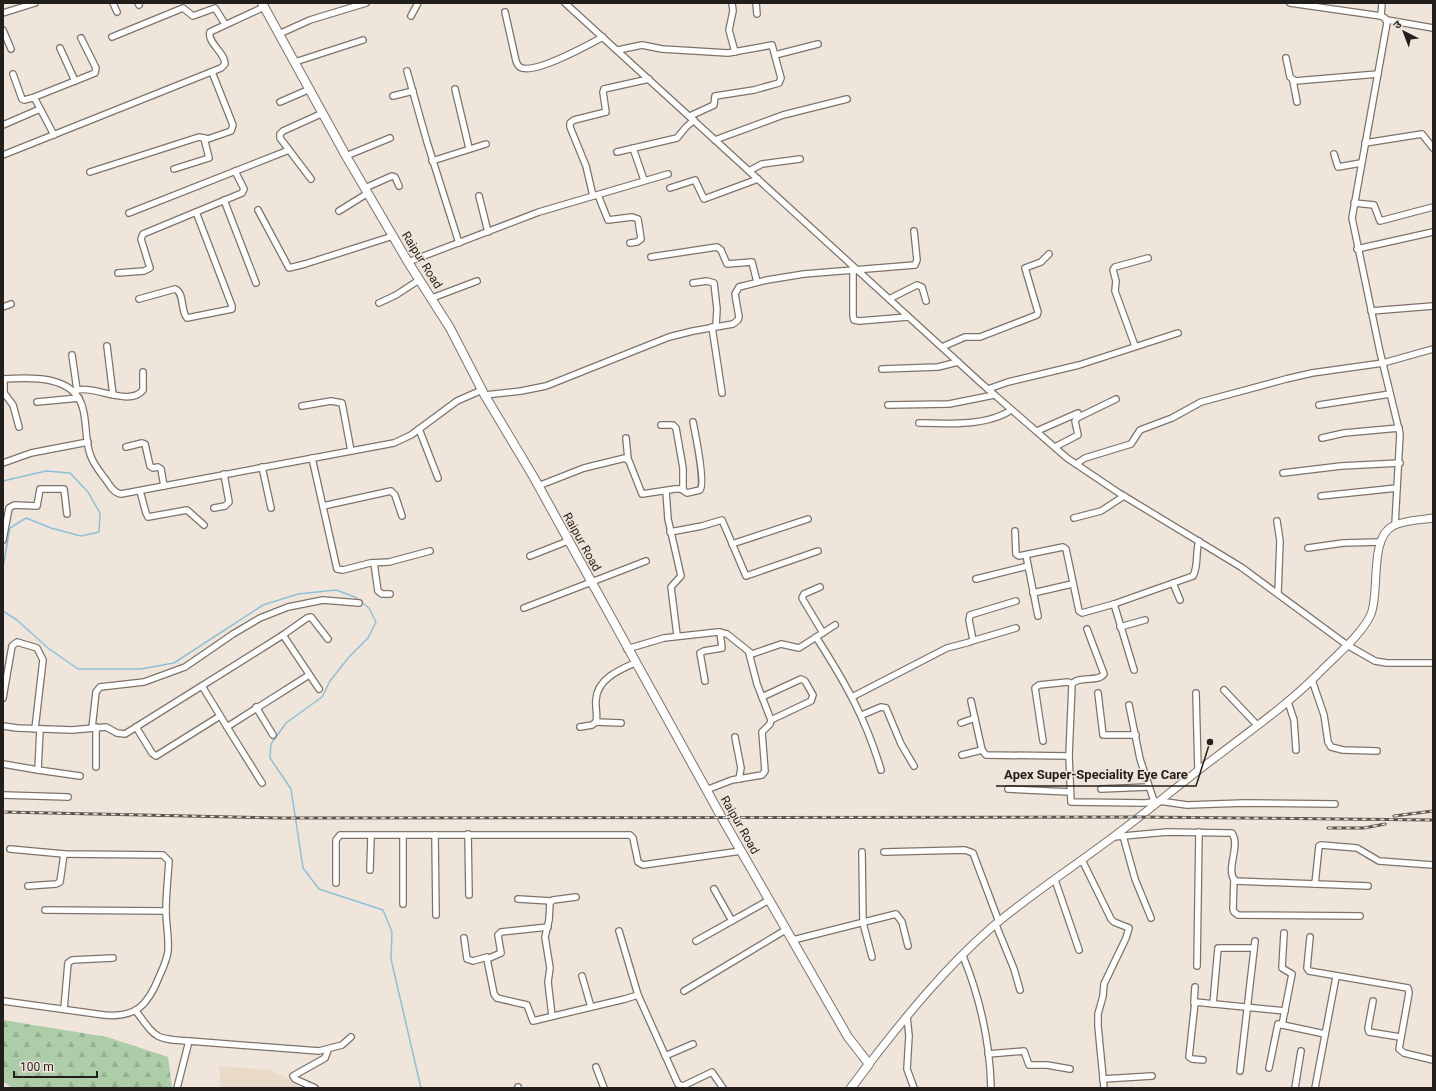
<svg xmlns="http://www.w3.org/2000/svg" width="1436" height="1091" viewBox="0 0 1436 1091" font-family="Roboto,'Noto Sans Devanagari',sans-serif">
<defs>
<pattern id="forest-firs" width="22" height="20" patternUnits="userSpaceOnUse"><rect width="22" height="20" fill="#adcda8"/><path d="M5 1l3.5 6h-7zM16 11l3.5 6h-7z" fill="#95b090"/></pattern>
</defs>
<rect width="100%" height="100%" fill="#f0e5da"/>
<path fill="#eadac8" d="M219,1066L270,1070L288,1078L301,1088H221Z"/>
<path fill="url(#forest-firs)" d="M3,1020L107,1037L168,1057L172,1088H12L3,1081Z"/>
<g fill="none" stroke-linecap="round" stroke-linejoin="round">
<g stroke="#8ec0d9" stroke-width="1.5">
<path d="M3,481L46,471L70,473L88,492L100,513L99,532L81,536L51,528L26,518L10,528L3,567"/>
<path d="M3,611L17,620L48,648L78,669H141L174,663L263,605L298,594L336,590L355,597L369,608L376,622L368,638L349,657L330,681L322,697L286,723L271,744L270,758L291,789L303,868L319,889L383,910L392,932L391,959L421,1088"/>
</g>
<g stroke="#7d736a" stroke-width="8">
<g id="minor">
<path d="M113,3L117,12"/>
<path d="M138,3L139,5"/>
<path d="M565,3L981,383L1067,458L1119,493L1241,567L1347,645L1375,661L1387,663H1433"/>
<path d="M732,3L733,11L729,30L735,52"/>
<path d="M756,3L757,14"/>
<path d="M1290,3L1381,16L1385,18L1387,23L1352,218L1380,352L1400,434L1395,525"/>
<path d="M505,12L516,61C517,64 518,67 522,68C538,73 588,45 603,37"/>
<path d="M3,13L35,3"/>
<path d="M411,16L418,3"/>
<path d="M1381,16L1382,3"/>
<path d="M1387,20L1433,28"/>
<path d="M3,30L11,49"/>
<path d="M279,34L310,20L366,3"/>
<path d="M112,37L183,8L193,16L215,8L225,24"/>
<path d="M60,48L75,81"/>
<path d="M618,50L642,45L662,49L728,53L772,45L781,78L779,83L754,90L715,96L714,105L690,116"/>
<path d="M775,55L818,44"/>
<path d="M1286,58L1290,77L1295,81L1378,74"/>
<path d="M295,62L363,40"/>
<path d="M407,71L427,142L459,243"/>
<path d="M13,74L22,99L24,100L32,98L35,99L54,135"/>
<path d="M1293,81L1297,102"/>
<path d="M455,89L469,148"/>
<path d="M393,96L413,91"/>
<path d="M32,98L95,73L96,68L81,38"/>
<path d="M280,102L310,89"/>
<path d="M3,125L40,109"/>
<path d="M715,140L783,115L847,99"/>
<path d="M1365,143L1422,134L1433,148"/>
<path d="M633,148L644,180"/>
<path d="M617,152L677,138L686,127L694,120"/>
<path d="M1334,154L1338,167L1361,163"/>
<path d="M3,155L221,68L225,64C225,52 207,43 210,32L264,7"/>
<path d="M346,156L390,138"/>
<path d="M432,161L486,144"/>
<path d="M174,169L209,158L204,138"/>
<path d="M749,171L762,164L800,159"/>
<path d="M90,172L199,137L208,139L231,131L233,125L212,72"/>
<path d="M311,179L280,138V134L283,131L323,113"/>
<path d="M365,188L392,176L395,177L399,186"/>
<path d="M670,188L695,180L704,199L758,179"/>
<path d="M598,195L608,220L632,217L638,219L641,239L637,242L630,243"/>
<path d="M479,196L488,232"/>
<path d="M593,196L586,166L570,127V123L574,120L606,112L603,92L604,89L649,79"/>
<path d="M224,200L256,283"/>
<path d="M1354,203L1374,205L1380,221L1433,207"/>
<path d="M258,210L289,268L305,264L393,236"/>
<path d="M339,211L368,193"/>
<path d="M129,213L289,150"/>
<path d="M1357,249L1433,232"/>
<path d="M651,257L717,247L721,250L727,264L752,262L757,282"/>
<path d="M408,262L539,212L668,174"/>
<path d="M853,269V316L854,320L859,321L908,317"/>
<path d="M118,273L144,271L150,268L141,239L143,234L242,193L244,189L235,171"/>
<path d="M693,283L707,281L714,283L717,309L716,326"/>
<path d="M432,298L477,281"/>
<path d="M139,299L175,289C185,293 180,310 187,318L232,309V306L196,212"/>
<path d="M889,299L917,285L922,287L926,301"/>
<path d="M379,303L396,295L419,280"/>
<path d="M3,307L11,304"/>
<path d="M1371,311L1433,306"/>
<path d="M712,327L722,393"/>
<path d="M107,346L113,395"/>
<path d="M1135,346L1115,291L1116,281L1113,270L1115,267L1148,258"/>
<path d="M942,347L965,337H980L1037,315L1038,312L1025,268L1041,262L1049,254"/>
<path d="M72,355L77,390"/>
<path d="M882,369L938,367L958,362"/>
<path d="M3,379C31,377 75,375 83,409C87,424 85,440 90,454C93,464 100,472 106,480C110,486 114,493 121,494L394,443L411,435L457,401L482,390"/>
<path d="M4,379V393L13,405L19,427"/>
<path d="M988,389L1008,382L1079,365L1178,333"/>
<path d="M75,391C91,383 129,408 143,390V372"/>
<path d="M485,395L521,391L546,386L669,337L693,331L733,324L738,320L739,317L735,294L739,287L767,280L804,274L915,265L917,260L914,231"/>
<path d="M37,402L79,398"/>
<path d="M888,405L949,404L994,395"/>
<path d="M1319,405L1390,394"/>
<path d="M302,406L331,401L342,403L351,451"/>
<path d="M919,423C947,424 988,426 1011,410"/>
<path d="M661,425H673L676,428L683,468V490"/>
<path d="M419,429L438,478"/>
<path d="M1037,431L1078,413"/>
<path d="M626,438L628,459"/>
<path d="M1322,438L1344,433L1399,428"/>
<path d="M126,447L142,443L145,444L150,466L153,468L158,467L161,469L164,486"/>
<path d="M1055,447L1078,435L1075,421L1077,418L1116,399"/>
<path d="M312,458L337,569L343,570L370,563L389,562L430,551"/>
<path d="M3,463L31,453L88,442"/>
<path d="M1076,464L1085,458L1131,444L1140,430L1172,418L1201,402L1286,379L1312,373L1383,363L1433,349"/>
<path d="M262,467L271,508"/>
<path d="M1283,473L1341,466L1400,463"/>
<path d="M538,486L584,468L625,458L629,461L642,494L675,489H681L687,493L700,490C706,485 695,432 693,422"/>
<path d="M140,491L146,513L148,517L187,510L204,525"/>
<path d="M666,491L668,519L681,576L671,587L677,635"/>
<path d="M1321,496L1397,488"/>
<path d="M323,506L391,491L395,495L402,516"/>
<path d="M214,508L225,506L229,502L224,474"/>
<path d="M1074,518L1101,511L1124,496"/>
<path d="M1277,521L1280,541L1278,593"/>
<path d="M1015,531L1016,554L1019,556L1063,547L1066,549L1079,611L1082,613L1114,604L1193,576C1199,565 1195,553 1199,541"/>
<path d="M670,532L702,526L722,520L746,576L818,551"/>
<path d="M3,540L9,508L14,505L37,506L40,489H64L67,514"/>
<path d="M732,544L808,519"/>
<path d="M1308,548L1343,543L1381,542"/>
<path d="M1026,555L1038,616"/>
<path d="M530,556L568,541"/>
<path d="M374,563L378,591L382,594H390"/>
<path d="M976,579L1028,566"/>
<path d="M1173,583L1180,600"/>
<path d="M820,587L804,594L802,598L823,633"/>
<path d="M1033,593L1072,584"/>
<path d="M1114,604L1134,670"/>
<path d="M524,608L646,561"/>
<path d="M1120,627L1145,620"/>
<path d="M1087,629L1104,674C1098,683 1079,675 1072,684L1069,756L1071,802L1145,803L1159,801L1187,805L1244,803L1335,804"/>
<path d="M283,635L319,689"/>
<path d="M816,637C845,682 866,719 881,770"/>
<path d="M972,641L1016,628"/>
<path d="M627,649L664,638L718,632L727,634L752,654L781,644L799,648L835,625"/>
<path d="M1312,680L1324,715L1328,742L1331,747L1343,750L1377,751"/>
<path d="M705,681L700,653L704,651L722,648L720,632"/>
<path d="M202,686L227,727L309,675"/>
<path d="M1224,690L1257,725"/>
<path d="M1098,693L1103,735H1136"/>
<path d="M1196,693L1198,770"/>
<path d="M762,697L801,679L805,681L813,695L811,701L771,720"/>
<path d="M852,697L947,648L970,642L973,640L969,620L970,615L1016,601"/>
<path d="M3,698L12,646L17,642L37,648L43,660L35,729"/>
<path d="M971,701L982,750L986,755L1069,756"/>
<path d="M1288,702L1294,720L1296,750"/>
<path d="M1129,705L1140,759L1154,801"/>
<path d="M256,707L273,735"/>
<path d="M862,715L881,707L886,708L901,744L914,766"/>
<path d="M596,722L621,723"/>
<path d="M961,723L975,718"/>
<path d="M3,726L17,728L72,730L106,727L117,733L125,734L283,635L307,618L311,617L328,639"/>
<path d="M136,727L152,753L156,756L220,716"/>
<path d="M227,727L262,783"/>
<path d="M580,727L592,725L596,722C598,715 595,707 596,700C597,679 619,670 635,663"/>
<path d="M92,728L96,692L100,687L144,682L185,667L233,634L260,618L288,607L323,600L359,603"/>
<path d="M40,729L38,770L80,776"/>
<path d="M735,737L741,768L739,779"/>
<path d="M1043,741L1035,688L1039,685L1068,682L1072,684"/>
<path d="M962,755L982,750"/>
<path d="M3,764L38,770"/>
<path d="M96,767V727"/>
<path d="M1008,789L1070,792"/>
<path d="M1101,789L1148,787"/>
<path d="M706,790L732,780L762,775L765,771L762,732L770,724L771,720L757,684L749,653"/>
<path d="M3,795L68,797"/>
<path d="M468,834L469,895"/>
<path d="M435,835L436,915"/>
<path d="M403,836V904"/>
<path d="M1123,836L1135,879L1151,918"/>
<path d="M1113,837L1167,832L1229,833H1232C1241,846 1225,869 1235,881L1368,886"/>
<path d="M862,852L863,923L872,957"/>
<path d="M884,852L965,850L973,853L999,922"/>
<path d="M1082,860L1111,919L1114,922L1129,928L1126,938L1104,984L1103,996L1098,1014V1026L1104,1088"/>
<path d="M370,870L371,836"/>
<path d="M1234,879L1233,909L1234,912L1238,915L1360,916"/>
<path d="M1055,880L1079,950"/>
<path d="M336,883V840L340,835H630L633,838L638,862L643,865L741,851"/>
<path d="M1315,884L1319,846L1321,845L1357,848L1379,861L1433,865"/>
<path d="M28,886L56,884L60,882L64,854"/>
<path d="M714,889L732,921"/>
<path d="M518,899L551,901"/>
<path d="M45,910L166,911"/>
<path d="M996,925L1014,969L1020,990"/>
<path d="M548,927L501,932L498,935L501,953L487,959L494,994L497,998L527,1005L533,1021L625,999L638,995"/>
<path d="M619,931L638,995L678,1084L683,1086L712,1072L723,1088"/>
<path d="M1310,937L1307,968L1309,971L1408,988L1409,993L1399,1049L1404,1053L1433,1060"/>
<path d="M464,938L467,959L473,961L487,957"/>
<path d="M793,940L896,914L902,922L908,946"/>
<path d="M696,941L769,900"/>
<path d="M963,956C980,998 990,1043 991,1088"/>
<path d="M1197,966L1199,832"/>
<path d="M582,976L591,1007"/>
<path d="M684,991L787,929"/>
<path d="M3,1001L104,1015C136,1018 148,1005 159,977C163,968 167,960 168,951C169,937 166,924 166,911C166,894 168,877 169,861L163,855L64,854L10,849"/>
<path d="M1373,1001L1368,1028L1369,1032L1400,1037"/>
<path d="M1194,1003L1195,987"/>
<path d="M1213,1004L1218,948H1254"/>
<path d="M64,1009L68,963L72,960L113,958"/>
<path d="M136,1011C156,1038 154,1039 189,1041"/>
<path d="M552,1016L548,982L550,968L545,937L549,920L550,903L553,900L576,897"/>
<path d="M907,1016L909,1036L907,1069L914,1088"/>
<path d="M1282,1025L1292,974L1282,968L1284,933"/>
<path d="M988,1054L1024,1051L1029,1065H1047L1070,1069"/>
<path d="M665,1056L693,1044"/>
<path d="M1203,1060L1192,1059L1189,1057L1195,1002L1285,1011"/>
<path d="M596,1067L604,1088"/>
<path d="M1269,1068L1278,1024L1325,1034"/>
<path d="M1240,1071L1255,941"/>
<path d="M1103,1079L1152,1076"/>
<path d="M518,1087V1088"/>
<path d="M177,1088L189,1041L319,1051L342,1045L351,1037"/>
<path d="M315,1088L295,1079L293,1076L325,1058L328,1050"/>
<path d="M1295,1088L1301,1051"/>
<path d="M1315,1088L1336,977"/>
</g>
</g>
<g stroke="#7d736a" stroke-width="9">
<path id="tertiary" d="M869,1064C906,1016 946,967 992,927C1030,895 1073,867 1113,837C1148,811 1181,783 1216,757C1251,730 1286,706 1317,675C1333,658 1362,635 1371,614C1380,592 1369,538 1393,526C1404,520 1421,520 1433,518"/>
</g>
<g stroke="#7d736a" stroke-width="10">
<path id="secondary" d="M262,3L346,156L408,262L450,328L484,394L533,476L722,818L848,1037L869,1064L851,1088"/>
</g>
<use href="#minor" stroke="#fff" stroke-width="5.5"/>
<use href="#tertiary" stroke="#fff" stroke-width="7"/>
<use href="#secondary" stroke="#fff" stroke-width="8"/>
<g stroke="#5c5651" stroke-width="3">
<g id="rail">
<path d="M3,812L283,818L1139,817L1433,820"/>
<path d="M1394,816L1433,811"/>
<path d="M1328,828H1364L1385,824"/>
</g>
</g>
<use href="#rail" stroke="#f0e5da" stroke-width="1.5" stroke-dasharray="4.5" stroke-linecap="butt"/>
</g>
<g text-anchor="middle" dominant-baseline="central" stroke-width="3" stroke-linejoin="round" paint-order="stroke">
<g font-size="12" fill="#221e1b" stroke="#f0e5da">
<text transform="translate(422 260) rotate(58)">Raipur Road</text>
<text transform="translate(582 542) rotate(61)">Raipur Road</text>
<text transform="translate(740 825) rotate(60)">Raipur Road</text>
</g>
</g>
<path fill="none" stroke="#221e1b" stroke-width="1.5" d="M1210 742L1196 786H996"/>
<circle fill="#221e1b" stroke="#f0e5da" stroke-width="1.5" cx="1210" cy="742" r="4"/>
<g font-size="13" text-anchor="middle" font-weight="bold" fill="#221e1b" stroke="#f0e5da" stroke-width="3" stroke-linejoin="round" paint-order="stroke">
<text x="1096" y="779">Apex Super-Speciality Eye Care</text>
</g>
<rect width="1436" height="1091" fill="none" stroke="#221e1b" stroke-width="8"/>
<g transform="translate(1404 32) rotate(318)" stroke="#f0e5da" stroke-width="3" paint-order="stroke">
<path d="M0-3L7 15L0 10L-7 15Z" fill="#221e1b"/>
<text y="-6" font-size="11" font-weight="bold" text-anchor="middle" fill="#221e1b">उ</text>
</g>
<path d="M14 1071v6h83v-6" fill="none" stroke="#221e1b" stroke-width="2"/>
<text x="20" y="1071" font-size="12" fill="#221e1b" stroke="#f0e5da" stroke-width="3" paint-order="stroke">100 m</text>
</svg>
